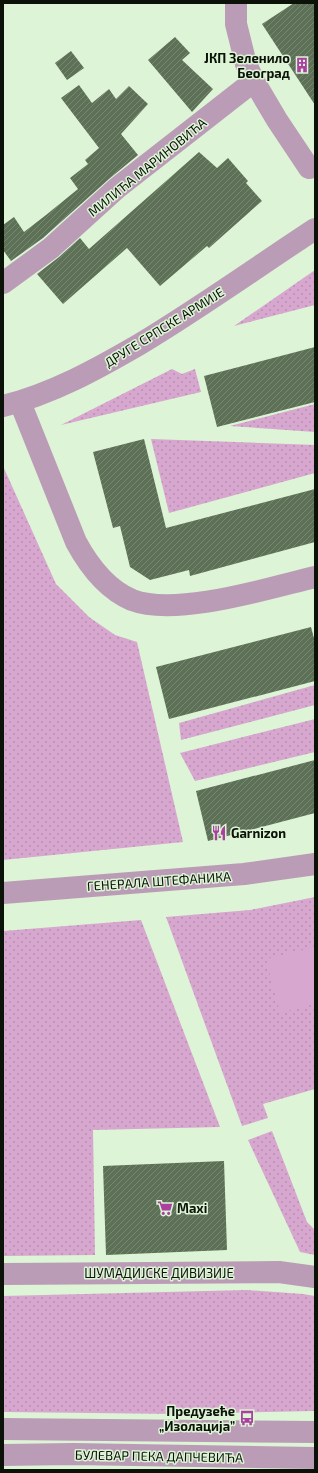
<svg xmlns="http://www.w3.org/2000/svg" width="318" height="1473" viewBox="0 0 318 1473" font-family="'Exo 2',sans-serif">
<defs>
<pattern id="grass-dots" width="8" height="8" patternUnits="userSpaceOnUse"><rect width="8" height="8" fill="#d7a7cf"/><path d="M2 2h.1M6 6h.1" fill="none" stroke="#b78fb0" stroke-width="1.8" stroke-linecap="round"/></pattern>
<pattern id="building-hatch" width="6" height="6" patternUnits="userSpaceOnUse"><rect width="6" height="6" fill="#5d7157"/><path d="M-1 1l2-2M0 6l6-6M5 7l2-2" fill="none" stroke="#788673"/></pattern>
</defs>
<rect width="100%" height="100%" fill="#ddf4d6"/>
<g fill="url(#grass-dots)">
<path d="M315,270V305L234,326Z"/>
<path d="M172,369L182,374L195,369L201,392L61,425Z"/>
<path d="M315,404V432L230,426Z"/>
<path d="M151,439L315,445V473L169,513Z"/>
<path d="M3,466L56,584L89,617L115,635L137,642L183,842L3,860Z"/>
<path d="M315,685V705L181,740L179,723Z"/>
<path d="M315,719V752L195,781L180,753Z"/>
<path d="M315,897V1089L263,1104L268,1118L242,1126L166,917L250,910Z"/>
<path d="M141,920L220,1127L93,1130L95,1255L3,1256V931Z"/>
<path d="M272,1131L307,1222L315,1230V1255L300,1252L248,1140Z"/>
<path d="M247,1290L303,1294L315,1296V1411L179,1414L3,1412V1296Z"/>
</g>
<path fill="#d7a7cf" d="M315,947V1004L280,1013L266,959Z"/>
<g fill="url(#building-hatch)">
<path d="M294,3H315V105L262,24Z"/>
<path d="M175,37L190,53L182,60L213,89L192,112L148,60Z"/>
<path d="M71,51L84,68L67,80L55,63Z"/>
<path d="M79,85L92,103L109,89L116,99L129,86L148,104L121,134L138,155L109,179L43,238L11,261L3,250V225L14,217L24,232L46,215L78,189L70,178L88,164L85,160L99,148L61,98Z"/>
<path d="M199,152L217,168L228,158L248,181L246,183L262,201L209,248L207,246L160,286L127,248L63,304L37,274L59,257L80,238L89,249Z"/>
<path d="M315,347V402L217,427L204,376Z"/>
<path d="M144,439L166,528L315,489V542L190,576L189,570L150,580L130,567L120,526L113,528L93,452Z"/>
<path d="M311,627L315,642V681L169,719L156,667Z"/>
<path d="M315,760V813L208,841L196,791Z"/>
<path d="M224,1161L227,1250L106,1255L103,1166Z"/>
</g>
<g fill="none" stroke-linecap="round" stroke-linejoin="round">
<g stroke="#bb9cb6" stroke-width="22">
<path d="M236,3V24L246,64L254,81L277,120L309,168"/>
<path d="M3,283L51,248L117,188L254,81"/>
<path d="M20,402L76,542C89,566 106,589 132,600C176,617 269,588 315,577"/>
<path d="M3,406C52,394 97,369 140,344C200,308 257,267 315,229"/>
<path d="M3,893L244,874L315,864"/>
<path d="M3,1274L279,1272L315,1277"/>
</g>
<g stroke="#bb9cb6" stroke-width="22">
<path d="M3,1429L315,1432"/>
<path d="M3,1455L73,1454L315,1458"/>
</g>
</g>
<defs>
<g id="building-bare" transform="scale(1.2)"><path d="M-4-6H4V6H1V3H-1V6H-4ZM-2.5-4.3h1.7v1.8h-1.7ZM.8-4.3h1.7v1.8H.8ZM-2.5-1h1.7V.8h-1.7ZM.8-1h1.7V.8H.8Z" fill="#ab40a0" stroke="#ddf4d6" stroke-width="2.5" paint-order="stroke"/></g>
<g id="restaurant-bare" transform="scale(1.2)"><path d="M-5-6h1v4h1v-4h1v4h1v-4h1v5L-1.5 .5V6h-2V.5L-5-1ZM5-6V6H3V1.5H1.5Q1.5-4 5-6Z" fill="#ab40a0" stroke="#ddf4d6" stroke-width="2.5" paint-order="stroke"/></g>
<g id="supermarket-bare" transform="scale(1.2)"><path d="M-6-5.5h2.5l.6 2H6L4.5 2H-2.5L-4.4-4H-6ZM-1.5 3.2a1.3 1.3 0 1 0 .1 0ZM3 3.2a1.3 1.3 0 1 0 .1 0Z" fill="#ab40a0" stroke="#ddf4d6" stroke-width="2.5" paint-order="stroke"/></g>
<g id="bus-bare" transform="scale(1.2)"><path d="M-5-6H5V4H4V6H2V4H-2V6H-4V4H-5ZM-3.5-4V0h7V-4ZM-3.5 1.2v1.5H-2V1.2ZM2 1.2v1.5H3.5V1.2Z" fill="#ab40a0" stroke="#ddf4d6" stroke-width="2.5" paint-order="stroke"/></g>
</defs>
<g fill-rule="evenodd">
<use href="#building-bare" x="302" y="65"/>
<use href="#restaurant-bare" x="219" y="833"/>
<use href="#supermarket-bare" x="165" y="1208"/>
<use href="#bus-bare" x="247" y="1418"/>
</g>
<g text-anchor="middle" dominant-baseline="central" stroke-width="3" stroke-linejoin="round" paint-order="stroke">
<g font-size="13" font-weight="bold" fill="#0b1208" stroke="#ddf4d6" text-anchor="end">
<text x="290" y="58">ЈКП Зеленило<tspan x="290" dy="15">Београд</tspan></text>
<text x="231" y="833" text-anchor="start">Garnizon</text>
<text x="177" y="1208" text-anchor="start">Maxi</text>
<text x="235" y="1411">Предузеће<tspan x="235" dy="15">„Изолација”</tspan></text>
</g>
<g font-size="13" fill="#0b1208" stroke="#ddf4d6">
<text transform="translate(147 167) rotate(-39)">МИЛИЋА МАРИНОВИЋА</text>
<text transform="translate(164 327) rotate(-32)">ДРУГЕ СРПСКЕ АРМИЈЕ</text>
<text transform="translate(159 881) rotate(-4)">ГЕНЕРАЛА ШТЕФАНИКА</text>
<text x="159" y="1273">ШУМАДИЈСКЕ ДИВИЗИЈЕ</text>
<text transform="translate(159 1456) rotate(1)">БУЛЕВАР ПЕКА ДАПЧЕВИЋА</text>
</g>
</g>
<rect width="318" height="1473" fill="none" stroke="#0b1208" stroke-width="8"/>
</svg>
